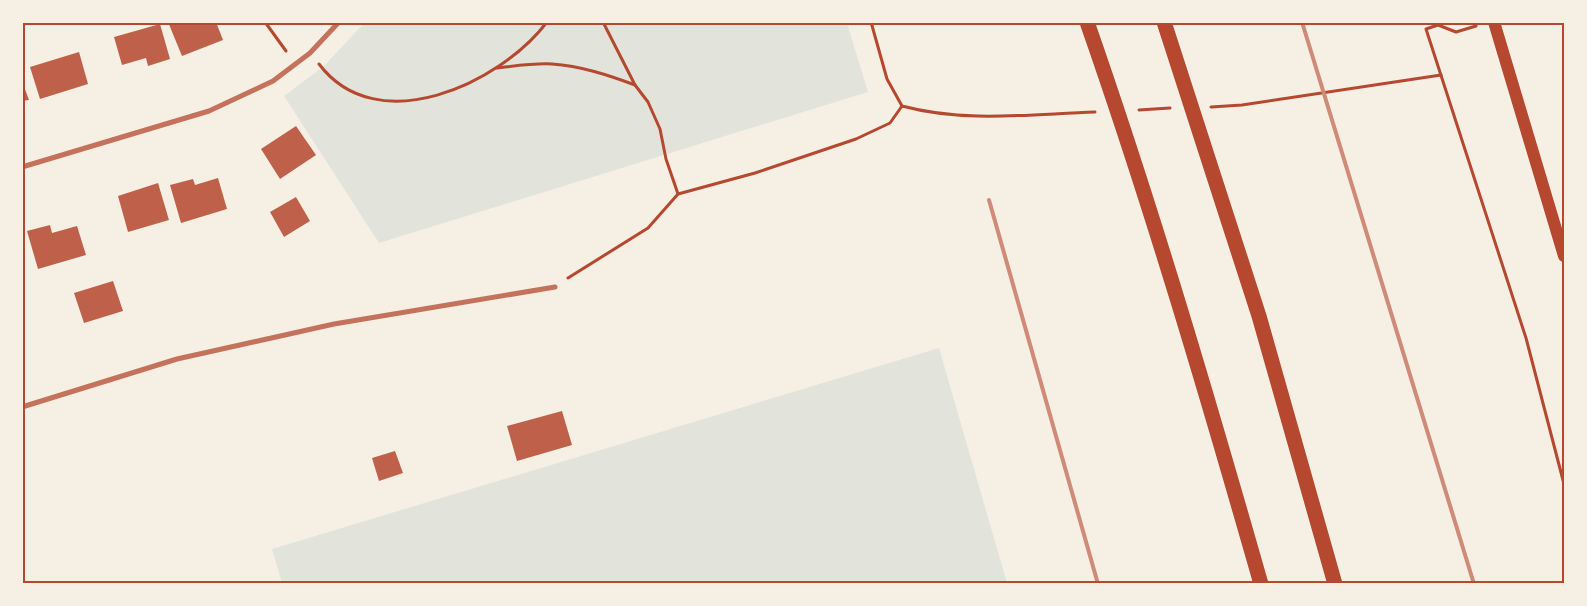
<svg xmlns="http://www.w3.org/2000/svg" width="1587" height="606" viewBox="0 0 1587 606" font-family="Rubik,sans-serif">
<rect width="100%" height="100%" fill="#f6efe4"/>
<g fill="#e2e4dc">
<path d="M365,22L847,23L868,92L379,243L284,96L324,66Z"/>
<path d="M939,348L1007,583H282L272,549Z"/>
</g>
<g fill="#bf614a">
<path d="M168,22H216L223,40L182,56Z"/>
<path d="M160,24L170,59L148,66L146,58L122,65L114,37Z"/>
<path d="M79,52L88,84L40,99L30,67Z"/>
<path d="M22,81L29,100L22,101Z"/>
<path d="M296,126L316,155L280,179L261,149Z"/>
<path d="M218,178L227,209L181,223L170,185L193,179L195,185Z"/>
<path d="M158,183L169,220L128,232L118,196Z"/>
<path d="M296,197L310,221L284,237L270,212Z"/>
<path d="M50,225L52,233L77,226L86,255L38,269L27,231Z"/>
<path d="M113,281L123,311L84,323L74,293Z"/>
<path d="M562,411L572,445L517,461L507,426Z"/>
<path d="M395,451L403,473L379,481L372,458Z"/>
</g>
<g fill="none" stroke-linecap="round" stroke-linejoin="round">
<g stroke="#b5482f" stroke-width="3">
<path d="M265,22L286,51"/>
<path d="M603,22L635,85L648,102L660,129L666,159L678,194"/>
<path d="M871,22L887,79L902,106C965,123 1031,114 1095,112"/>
<path d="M1476,26L1456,32L1438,25L1426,29L1526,338L1564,484"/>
<path d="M319,64C377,141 500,84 547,22"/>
<path d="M497,68C515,66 534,63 552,64C581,66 608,75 635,85"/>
<path d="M1211,107L1242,105L1441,75"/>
<path d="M1139,110L1170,108"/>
<path d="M568,278L648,228L678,194L755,173L856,139L890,123L902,106"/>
</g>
<g stroke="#c5725c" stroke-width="5">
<path d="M22,167L209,111L273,81L310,53L339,22"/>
<path d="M22,407L177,359L334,324L555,287"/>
</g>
<path stroke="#b5482f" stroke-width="12" d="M1494,22L1564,256"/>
<g stroke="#b5482f" stroke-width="15">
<path d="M1087,22C1152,208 1207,395 1261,584"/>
<path d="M1164,22L1259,316L1335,584"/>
</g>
<g stroke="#cf8b77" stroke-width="4">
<path d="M1302,22L1474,584"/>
<path d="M989,200L1098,584"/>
</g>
</g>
<rect width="1587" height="606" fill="none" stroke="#f6efe4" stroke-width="48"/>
<rect x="24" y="24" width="1539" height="558" fill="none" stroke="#b5482f" stroke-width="2"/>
</svg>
